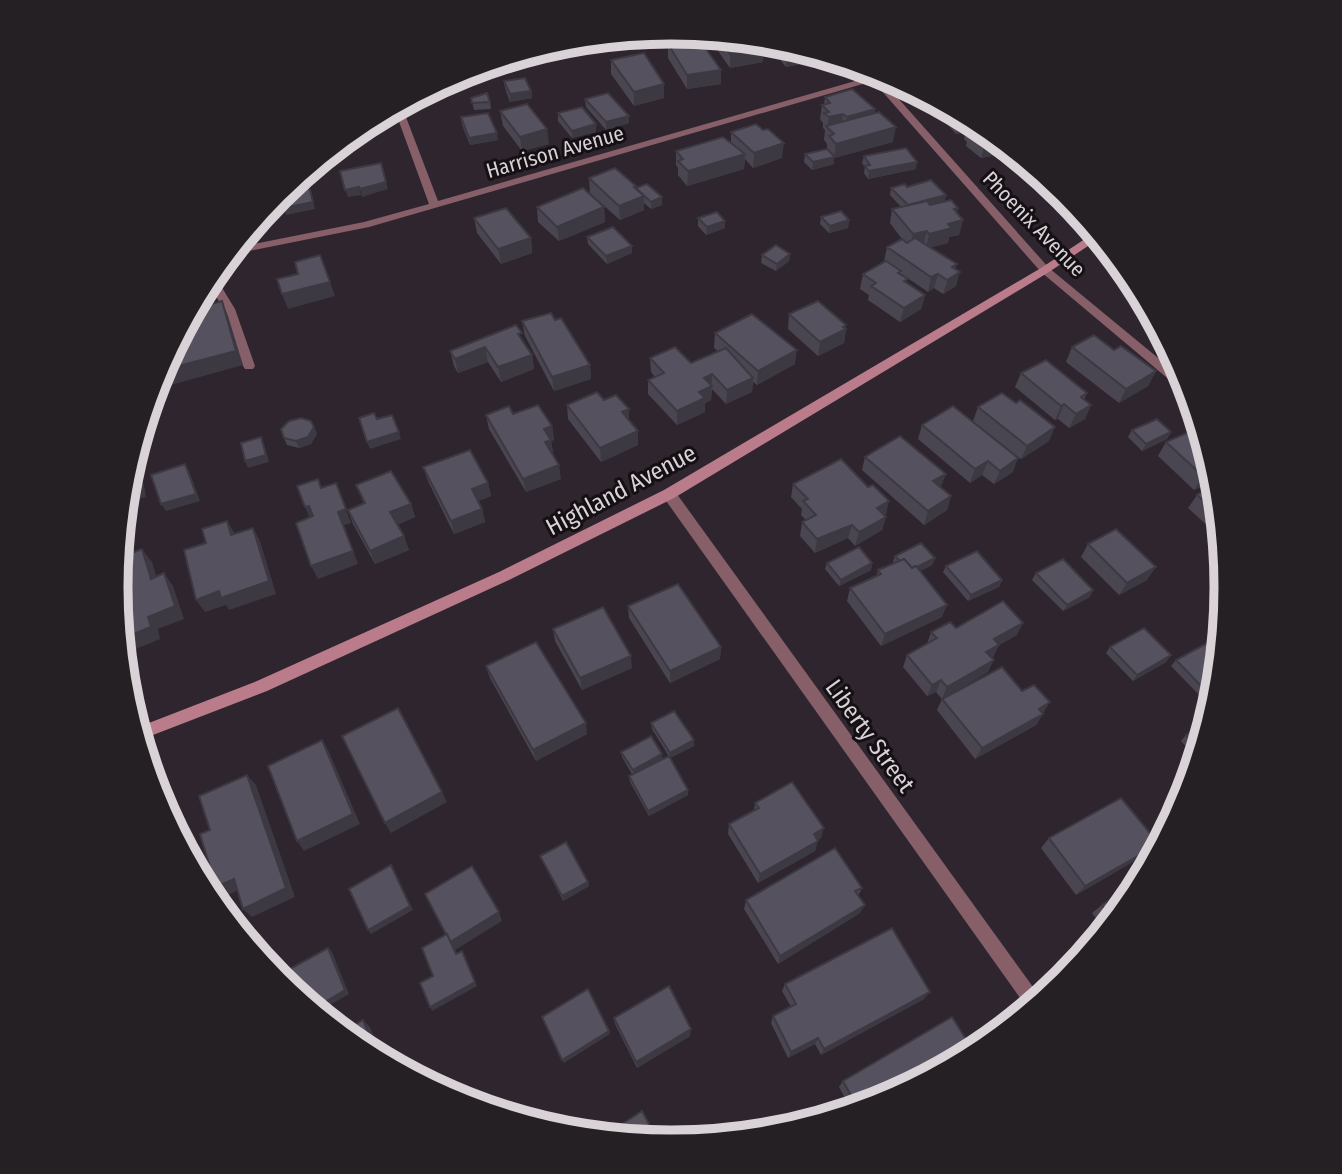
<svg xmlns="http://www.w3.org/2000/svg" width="1342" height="1174" viewBox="0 0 1342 1174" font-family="'Fira Sans Condensed',sans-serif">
<rect width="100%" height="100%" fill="#2f252e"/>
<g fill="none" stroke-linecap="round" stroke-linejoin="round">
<path fill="#865f68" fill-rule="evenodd" d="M213,273L235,309L255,366L253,369H245L243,366L223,309L208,281Z"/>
<g fill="#865f68" fill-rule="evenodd">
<path d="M863,68L873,71L877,75L881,73L889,76L881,79L1049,268L1186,381L1190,394L1185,393L1041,272L873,81L369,227L229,255L234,248L364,222L429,204L394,108L401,104L438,201L869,77Z"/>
<path d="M669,489L674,490L1041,998L1028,1009L664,498L662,494L664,490Z"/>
</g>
<path fill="#ba7c8b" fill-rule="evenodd" d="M1094,233L1100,238L1049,272L674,498L509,580L267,691L140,740L136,728L257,681L499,572L664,490L1041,268Z"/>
</g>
<g fill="#494651">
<path d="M700,34L758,40L763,62L730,68L711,41L704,43L700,37Z"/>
<path d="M766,41L780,42L810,62L786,67Z"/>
<path d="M668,44L721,84L687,89L668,58Z"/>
<path d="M611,60L664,98L634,106L611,74Z"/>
<path d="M504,81L531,91L532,98L510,102L505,88Z"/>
<path d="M918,92L980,125L1012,152L981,158L966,146L967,142L964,139L966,132L956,134Z"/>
<path d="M825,97L875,109L874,113L893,142L834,158V164L812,170L804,162L805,154L827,149V144L824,140L825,130L823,128V123L820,119L822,105L824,104Z"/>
<path d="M471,98L490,102L491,109L474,110Z"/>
<path d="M585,99L629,123L606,130L586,107Z"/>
<path d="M500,111L549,144L522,151L503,126Z"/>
<path d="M558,113L596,124V132L572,138L558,121Z"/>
<path d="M461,117L498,140L470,145L462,125Z"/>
<path d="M731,132L782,158L753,168L745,159L744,169L687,186L678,175V168L676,165V151L731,143Z"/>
<path d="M864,156L916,169L868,179L864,173L865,167L862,163Z"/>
<path d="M1023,161L1051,184L1046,186L1021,166Z"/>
<path d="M589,178L636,186V189L662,205L651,209L644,203V210L620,220L590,193Z"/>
<path d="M907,187L946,195L944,202L963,220L959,235L949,237L948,243L930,247L955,269L956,286L943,294L934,288L928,292L900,273L907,283L925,295L921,309L900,322L868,300L869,295L860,289L863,274L884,261L887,247L902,239L890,223L892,209L901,207L890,195L891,188Z"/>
<path d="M1048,192L1074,207L1067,212L1045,200Z"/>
<path d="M537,207H604L605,222L559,241L538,222Z"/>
<path d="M821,217L849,220L848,228L829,233L820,224Z"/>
<path d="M474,218L531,238L532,253L501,264L477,233Z"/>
<path d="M698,218L725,221V228L706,235L698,226Z"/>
<path d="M587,237L632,253L607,264L588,244Z"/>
<path d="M790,254L789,261L776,271L761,263L762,255Z"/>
<path d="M1130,275L1133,279L1142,295L1127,284Z"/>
<path d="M789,314L846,328L844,343L818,356L788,329Z"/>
<path d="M555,320L590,365L591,379L554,391L525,336L522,321Z"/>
<path d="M715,333L795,364L757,385L753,382L752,392L726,404L712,389L711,400L705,403V412L677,425L648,394V380L655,377L651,372L650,358L691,363L719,352L714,348Z"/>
<path d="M524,343L532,355L534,369L501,382L488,362L458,373L454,366L450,351Z"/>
<path d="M1072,347L1114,350L1156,371L1148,386L1119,403L1066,362Z"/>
<path d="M1021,373L1087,393L1084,399L1091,405L1085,419L1069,428L1058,419L1055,420L1015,387Z"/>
<path d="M604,400L629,420L638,431V445L601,462L568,419L567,405Z"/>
<path d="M978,407L1049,441L1021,459L973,421Z"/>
<path d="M513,414L552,426L554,440L551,441L553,453L552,454L561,479L526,492L489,429L486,415Z"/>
<path d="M922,425L1013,472L994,484L982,475L970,483L918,439Z"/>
<path d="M314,427L317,434L311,444L299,448L287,445L284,438Z"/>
<path d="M1132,430L1171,432L1167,439L1142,451L1128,437Z"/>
<path d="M1166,442L1216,480L1194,490L1158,456Z"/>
<path d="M865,457L941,487L951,496L947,510L924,525L862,470Z"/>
<path d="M423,467L488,483L491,496L478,501L482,509L485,522L454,534L428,481Z"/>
<path d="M793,484L886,515H884L886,517L882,530L855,546L848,538L815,553L800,536L802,522L806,520L801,515L802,509L791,497Z"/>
<path d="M356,485L411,504L415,517L397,525L409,550L375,564L353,524L348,510L364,504Z"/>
<path d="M1217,486L1222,539L1188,508L1197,495Z"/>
<path d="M1088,544L1147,580L1119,595L1081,557Z"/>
<path d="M895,556L935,558L932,565L920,571L942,617L881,646L847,601L850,588L877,576L878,570L894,564L893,562Z"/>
<path d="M1224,562L1225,573L1220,567Z"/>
<path d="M827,563H872L871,570L839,586L825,569Z"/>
<path d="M946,566L1002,580L999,587L968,601L943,572Z"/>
<path d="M1036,573L1090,597L1063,611L1032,580Z"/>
<path d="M628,606L721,647L720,659L670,683L629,618Z"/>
<path d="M956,628L1017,635L999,645L993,657L992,658L988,672L945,697L1043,714L1036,725L975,759L937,710L942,699L936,692L927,696L903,667L907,655L927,644L931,632Z"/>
<path d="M553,629L632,668L582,690L555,641Z"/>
<path d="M1110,647L1171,655L1166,662L1133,681L1106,653Z"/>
<path d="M1176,660L1217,688L1201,697L1171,666Z"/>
<path d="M486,666L587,734L536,761L490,678Z"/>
<path d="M1208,721L1197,758L1181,741L1186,735Z"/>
<path d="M651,723L694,740V746L670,758L652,729Z"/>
<path d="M621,752L663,759L688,795L649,816L630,782L629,776L632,774L622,757Z"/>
<path d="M755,803L821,838L818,840L815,851L758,883L728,834L729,824L754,811Z"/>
<path d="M1049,838L1159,844L1148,853L1076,895L1041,848Z"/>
<path d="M540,856L588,882L589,886L563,901L542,860Z"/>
<path d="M862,888L858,896L860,913L778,964L744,909L746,900Z"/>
<path d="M1133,896L1105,930L1092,913L1102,905Z"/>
<path d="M785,984L924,999L821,1055L815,1044L788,1058L771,1023L773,1016L791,1007L782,991Z"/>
<path d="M614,1018L690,1036L637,1068L615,1024Z"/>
<path d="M843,1081L883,1100L852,1110L839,1087Z"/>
</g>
<g fill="#3c3942">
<path d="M704,35H711V41L704,43Z"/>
<path d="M764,48L763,62L730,68V54Z"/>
<path d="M804,49L811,52L810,62L786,67L787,53Z"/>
<path d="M721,70V84L687,89V75Z"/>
<path d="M664,84V98L634,106V92Z"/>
<path d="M531,91L532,98L510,102V94Z"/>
<path d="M875,109L872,123L844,132L847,117Z"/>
<path d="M843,114L841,128L827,127L829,117Z"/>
<path d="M961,115L969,120L966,132L956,134Z"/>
<path d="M629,116V123L606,130V122Z"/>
<path d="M596,124V132L572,138V131Z"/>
<path d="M896,127L893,142L834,158V164L812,170L813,162L834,157L836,144Z"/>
<path d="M547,129L549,144L522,151L520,137Z"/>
<path d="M497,133L498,140L470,145L469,138Z"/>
<path d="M993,136L1012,152L981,158L987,137Z"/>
<path d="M784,143L782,158L753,168L754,153Z"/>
<path d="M745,154L744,169L687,186L688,171Z"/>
<path d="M917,162L916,169L868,179L869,171Z"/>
<path d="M386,182L388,189L362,197L360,189Z"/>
<path d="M309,186L315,209L286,215L284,208Z"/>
<path d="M636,186V199L644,196V210L620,220L619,206L634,187Z"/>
<path d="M359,187L361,195L348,197L345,190Z"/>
<path d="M946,195L944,202L908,213L909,206Z"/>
<path d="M662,197V205L651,209V202Z"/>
<path d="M1071,203L1074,207L1067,212L1069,204Z"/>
<path d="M604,207L605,222L559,241L557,227Z"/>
<path d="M958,208L955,222L963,220L959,235L949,237L948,243L926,249L929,234L954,209Z"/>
<path d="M849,220L848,228L829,233L830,226Z"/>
<path d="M725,221V228L706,235L707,227Z"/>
<path d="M927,231L923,246L910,249L913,234Z"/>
<path d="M531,238L532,253L501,264L498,249Z"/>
<path d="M632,246V253L607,264L606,256Z"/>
<path d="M790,254L789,261L776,271L777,264Z"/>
<path d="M957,264L954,276L960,272L956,286L943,294L952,267Z"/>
<path d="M938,274L934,288L928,292L931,277Z"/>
<path d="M330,282L335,296L288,309L282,294Z"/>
<path d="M925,295L921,309L900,322L904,308Z"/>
<path d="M222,301L228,316L243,365L153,390L159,371Z"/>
<path d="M846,325L844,343L818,356L820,342Z"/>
<path d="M485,347L488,362L458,373L455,359Z"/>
<path d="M797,350L795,364L757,385L758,371Z"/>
<path d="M532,355L534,369L501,382L498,367Z"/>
<path d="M590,365L591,379L554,391L552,377Z"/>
<path d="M1156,371L1148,386L1119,403L1126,389Z"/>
<path d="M712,374L711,400L705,403V412L677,425V411L699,392L704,378Z"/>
<path d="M753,378L752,392L726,404L727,390Z"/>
<path d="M1064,404L1058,419L1055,420L1061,406Z"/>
<path d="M1091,405L1085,419L1069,428L1076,414Z"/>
<path d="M629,409V423L622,412Z"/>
<path d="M552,426L554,440L551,441L553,453L547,456L544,429Z"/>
<path d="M314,427L317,434L311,444L299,448L296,441Z"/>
<path d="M1055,427L1049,441L1021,459L1027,446Z"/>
<path d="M638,431V445L601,462L600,448Z"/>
<path d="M399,432L401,439L370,449L367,442Z"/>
<path d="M1171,432L1167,439L1142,451L1146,444Z"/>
<path d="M261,437L264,444L269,462L248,468L245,461Z"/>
<path d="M1018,458L1013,472L994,484L1000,471Z"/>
<path d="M988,461L982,475L970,483L975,469Z"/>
<path d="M185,464L189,471L200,501L166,511L161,504Z"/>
<path d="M559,465L561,479L526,492L523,479Z"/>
<path d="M1214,472L1216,480L1194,490L1203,476Z"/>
<path d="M946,474L941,487L933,481Z"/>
<path d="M139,478L144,485L146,497L124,503L128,519L122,521L125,495Z"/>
<path d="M336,483L351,523L344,525L358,564L318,579L311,566L338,512Z"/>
<path d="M488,483L491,496L475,502L472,489Z"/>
<path d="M951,496L947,510L924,525L928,511Z"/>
<path d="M889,501L886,515L873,521L877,508Z"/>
<path d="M411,504L415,517L395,526L390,512Z"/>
<path d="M309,506L315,519L311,521L305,507Z"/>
<path d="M482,509L485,522L454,534L451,521Z"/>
<path d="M886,517L882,530L855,546L859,532Z"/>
<path d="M227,521L235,534L231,535Z"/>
<path d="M852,525L848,538L815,553L817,539Z"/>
<path d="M253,528L260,541L276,594L229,610L226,605L205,612L196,600Z"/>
<path d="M404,536L409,550L375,564L370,551Z"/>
<path d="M142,549L152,562L161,591L151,579Z"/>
<path d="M935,558L932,565L906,578L908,571Z"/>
<path d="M872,563L871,570L839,586L841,580Z"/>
<path d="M1156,567L1147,580L1119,595L1127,583Z"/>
<path d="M164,573L173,586L184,619L158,629L160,639L131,651L121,639L148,617Z"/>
<path d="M1002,580L999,587L968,601L971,595Z"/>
<path d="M1093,590L1090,597L1063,611L1067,605Z"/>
<path d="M947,605L942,617L881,646L885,634Z"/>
<path d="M1023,623L1017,635L999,645L993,657L980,664L994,639Z"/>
<path d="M721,647L720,659L670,683V671Z"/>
<path d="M1171,655L1166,662L1133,681L1137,675Z"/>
<path d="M631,656L632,668L582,690L580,678Z"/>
<path d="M994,660L988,672L942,699L947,687Z"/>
<path d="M941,680L936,692L927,696L932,685Z"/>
<path d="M1217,685V688L1201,697L1206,691Z"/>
<path d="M1050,702L1036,725L975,759L982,748Z"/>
<path d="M586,723L587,734L536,761L533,750Z"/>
<path d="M322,740L329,752L360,824L304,851L297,841Z"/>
<path d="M694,740V746L670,758V753Z"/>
<path d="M662,754L663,760L633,776V770Z"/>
<path d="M247,775L256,785L295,897L252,917L243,909Z"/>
<path d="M688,790V795L649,816L648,811Z"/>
<path d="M442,792L447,802L391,833L385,823Z"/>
<path d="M824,828L821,838L811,844L814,834Z"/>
<path d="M818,841L815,851L758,883L760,874Z"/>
<path d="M1159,844L1148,853L1076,895L1085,886Z"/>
<path d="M391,865L413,910L371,934L368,930Z"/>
<path d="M234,879L243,888L226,896L216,887Z"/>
<path d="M588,882L589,886L563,901L562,896Z"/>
<path d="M865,905L860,913L778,964L780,956Z"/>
<path d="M499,912L502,921L455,950L447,934Z"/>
<path d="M328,948L332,952L349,994L318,1012L313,1009Z"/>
<path d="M462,951L477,986L432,1011L430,1007Z"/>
<path d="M930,992L924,999L821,1055L824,1049Z"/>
<path d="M363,1020L370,1027L383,1060L377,1056Z"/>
<path d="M691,1029L690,1036L637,1068L636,1062Z"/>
<path d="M609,1031L610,1034L564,1063L562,1060Z"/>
<path d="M818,1038L815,1044L788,1058L791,1052Z"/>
</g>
<g fill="#55515e" stroke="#3c3942" stroke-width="2">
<path d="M717,36L758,40L764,48L730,54Z"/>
<path d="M699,39L721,70L687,75L668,44Z"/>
<path d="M779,42H780L804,49L787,53Z"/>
<path d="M644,53L664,84L634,92L611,60Z"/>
<path d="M525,78L531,91L510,94L504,81Z"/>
<path d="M852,89L875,109L847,117L843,114L829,117L824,113L829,112L822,105L830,103L825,97Z"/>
<path d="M487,93L490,102L472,103L471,98Z"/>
<path d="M608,93L629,116L606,122L585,99Z"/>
<path d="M527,104L547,129L520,137L500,111Z"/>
<path d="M582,107L596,124L572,131L558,113Z"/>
<path d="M879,112L896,127L836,144L829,136L834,134L826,126Z"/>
<path d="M488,113L497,133L469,138L461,117Z"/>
<path d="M974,122L980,125L993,136L987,137L971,125L976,124Z"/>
<path d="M756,124L763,130L768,129L784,143L754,153L731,132Z"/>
<path d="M723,137L745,154L688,171L678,161L683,159L676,151Z"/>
<path d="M906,148L917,162L869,171L865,166L870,165L864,156Z"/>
<path d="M827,149L835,157L813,162L805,154Z"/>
<path d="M381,163L386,182L360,189L359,187L345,190L340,171Z"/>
<path d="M615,168L636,186L634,187L644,196L619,206L589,178Z"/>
<path d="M931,180L946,195L908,205L891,188L905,184L907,187Z"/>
<path d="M647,184L662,197L651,202L636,188Z"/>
<path d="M309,186L313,202L284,208L281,192L283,191Z"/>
<path d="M583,188L604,207L557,227L537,207Z"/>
<path d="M1056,188L1064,194L1071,203L1069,204L1048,192Z"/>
<path d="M951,200L958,208L954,209L963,220L948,224L952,228L929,234L927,231L913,234L892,209L927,201L930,205Z"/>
<path d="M506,208L531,238L498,249L474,218Z"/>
<path d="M841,211L849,220L830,226L821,217Z"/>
<path d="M717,212L725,221L707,227L698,218Z"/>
<path d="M613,227L632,246L606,256L587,237Z"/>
<path d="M915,238L957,264L952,267L960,272L947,280L938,274L931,277L887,247L902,239L907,243Z"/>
<path d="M776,245L790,254L777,264L762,255Z"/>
<path d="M320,255L330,282L282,294L277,279L298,274L295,262Z"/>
<path d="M886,261L901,271L898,273L908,279L904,281L925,295L904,308L871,286L876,283L863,274Z"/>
<path d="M222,301L236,351L159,371L193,309Z"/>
<path d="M818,301L846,325L843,327L846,329L820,342L789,314Z"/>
<path d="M551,313L555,320L561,318L590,365L552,377L522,321Z"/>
<path d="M752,314L797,350L758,371L715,333Z"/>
<path d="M516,325L522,333L518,334L532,355L498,367L485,347L455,359L450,351Z"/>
<path d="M1094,335L1114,350L1121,346L1156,371L1126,389L1072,347Z"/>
<path d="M675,347L691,363L726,348L753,378L727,390L712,374L704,378L712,386L699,392L705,398L677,411L648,380L664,373L650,358Z"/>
<path d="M1046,360L1087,393L1081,397L1091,405L1076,414L1064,404L1061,406L1021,373Z"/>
<path d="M597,392L604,400L616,395L629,409L622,412L638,431L600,448L567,405Z"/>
<path d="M1002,393L1016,403L1020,400L1055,427L1027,446L978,407Z"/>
<path d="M538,405L552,426L544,429L551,440L545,442L559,465L523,479L486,415L509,406L513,414Z"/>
<path d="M953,406L1018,458L1000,471L988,461L975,469L922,425Z"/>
<path d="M374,413L377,419L392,415L399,432L367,442L359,418Z"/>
<path d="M301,418L311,421L314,427L308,437L296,441L284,438L281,429L289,421Z"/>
<path d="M1157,419L1171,432L1146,444L1132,430Z"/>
<path d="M1200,427L1214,472L1203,476L1166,442Z"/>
<path d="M900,436L946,474L933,481L951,496L928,511L865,457Z"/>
<path d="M261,437L266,455L245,461L241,443Z"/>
<path d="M470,450L488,483L472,489L482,509L451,521L423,467Z"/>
<path d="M841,459L868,487L873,485L889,501L877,508L886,517L859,532L852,525L817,539L802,522L816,515L803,501L808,499L793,484Z"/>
<path d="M185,464L196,494L161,504L151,475Z"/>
<path d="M391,471L411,504L390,512L404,536L370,551L348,510L365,503L356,485Z"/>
<path d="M139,478L141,490L125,495L126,482Z"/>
<path d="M318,479L321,488L336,483L346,509L338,512L353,551L311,566L296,523L313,516L309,506L305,507L297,486Z"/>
<path d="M1215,485L1217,486L1219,514L1197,495Z"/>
<path d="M227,521L231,535L253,528L269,581L221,598L219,591L196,600L184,550L206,543L202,529Z"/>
<path d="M1116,529L1156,567L1127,583L1088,544Z"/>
<path d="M921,543L935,558L917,567L916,566L912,568L904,559L900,561L895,556Z"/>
<path d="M859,547L872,563L841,580L827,563Z"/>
<path d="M142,549L151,579L164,573L175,606L148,617L151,627L121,639L116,587L118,558Z"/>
<path d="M977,551L1002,580L971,595L946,566Z"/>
<path d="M904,559L912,568L916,566L947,605L885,634L850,588L881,574L878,570Z"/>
<path d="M1063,559L1093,590L1067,605L1036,573Z"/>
<path d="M678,584L721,647L670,671L628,606Z"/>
<path d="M1003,601L1023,623L994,639L999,645L986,652L994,660L947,687L941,680L932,685L907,655L937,638L931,632L950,622L956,628Z"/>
<path d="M603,607L631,656L580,678L553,629Z"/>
<path d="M1144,628L1171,655L1137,675L1110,647Z"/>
<path d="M1211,641L1220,650L1217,685L1206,691L1176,660Z"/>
<path d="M536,642L586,723L533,750L486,666Z"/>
<path d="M1002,667L1022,691L1034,685L1050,702L1039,709L1043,714L982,748L942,699Z"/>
<path d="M398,708L442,792L385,823L342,736Z"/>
<path d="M674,711L694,740L670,753L651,723Z"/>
<path d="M1208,721L1200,749L1186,735Z"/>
<path d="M651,736L662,754L633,770L621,752Z"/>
<path d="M322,740L353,814L297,841L268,766Z"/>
<path d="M669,756L688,790L648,811L629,776Z"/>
<path d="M247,775L286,888L243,909L234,879L216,887L200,834L210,830L199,796Z"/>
<path d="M792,782L824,828L814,834L818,841L760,874L729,824L759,808L755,803Z"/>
<path d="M1121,798L1159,844L1085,886L1049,838Z"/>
<path d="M566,842L588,882L562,896L540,856Z"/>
<path d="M835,848L862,888L855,891L865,905L780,956L746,900Z"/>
<path d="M391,865L410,906L368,930L349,889Z"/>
<path d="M472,866L499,912L450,942L425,894Z"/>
<path d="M1141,880L1133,896L1113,919L1102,905Z"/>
<path d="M892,928L930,992L824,1049L818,1038L791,1052L773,1016L796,1004L785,984Z"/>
<path d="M447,934L456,954L462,951L475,982L430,1007L420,983L433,976L422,948Z"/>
<path d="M328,948L345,990L313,1009L282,983L279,975Z"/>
<path d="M669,986L691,1029L636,1062L614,1018Z"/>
<path d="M588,989L609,1031L562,1060L542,1017Z"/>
<path d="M952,1017L974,1052L883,1100L858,1108L843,1081Z"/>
<path d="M363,1020L377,1056L362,1049L342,1032Z"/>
<path d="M642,1111L658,1141L604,1136Z"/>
</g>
<g text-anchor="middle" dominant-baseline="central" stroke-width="6" stroke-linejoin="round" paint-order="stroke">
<g font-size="21" fill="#d9d2d7" stroke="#151014">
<text transform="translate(555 152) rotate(-16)">Harrison Avenue</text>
<text transform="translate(1034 224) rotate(46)">Phoenix Avenue</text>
</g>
<g font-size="24" fill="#d9d2d7" stroke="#151014">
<text transform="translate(621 490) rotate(-28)">Highland Avenue</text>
<text transform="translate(870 736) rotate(54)">Liberty Street</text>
</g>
</g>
<path d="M0 0H1342V1174H0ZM128 587a543 543 0 1 1 1086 0a543 543 0 1 1-1086 0Z" fill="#252024" fill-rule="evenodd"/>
<path fill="none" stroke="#d9d2d7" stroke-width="9" d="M128 587a543 543 0 1 1 1086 0a543 543 0 1 1-1086 0Z"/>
</svg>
